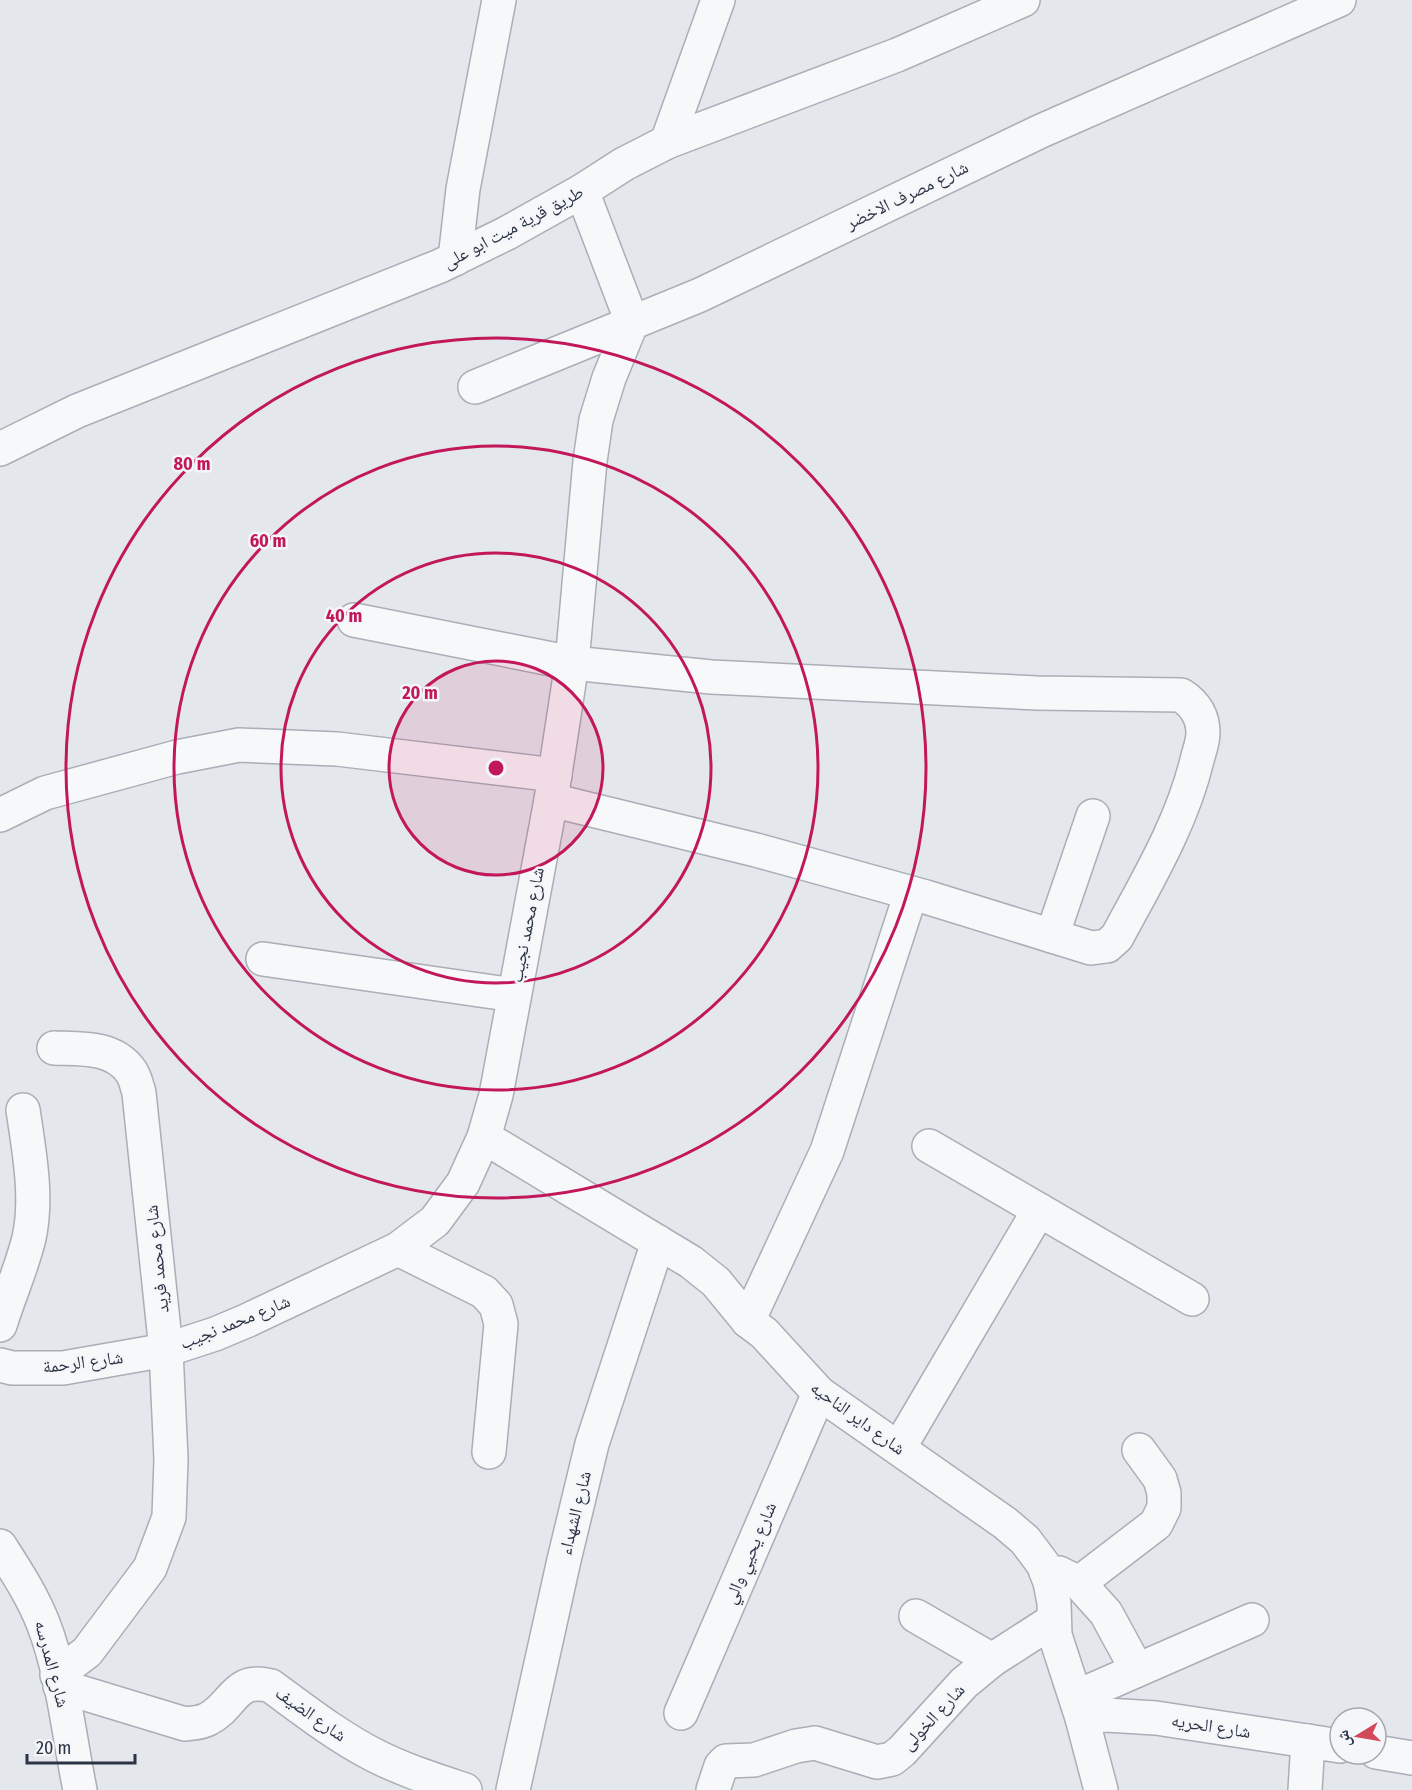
<svg xmlns="http://www.w3.org/2000/svg" width="1412" height="1790" viewBox="0 0 1412 1790" font-family="'Fira Sans Condensed','Noto Naskh Arabic',sans-serif">
<rect width="100%" height="100%" fill="#e4e7ec"/>
<g fill="none" stroke-linecap="round" stroke-linejoin="round">
<g stroke="#a9aeb7" stroke-width="36">
<g id="minor">
<path d="M667,142L718,0"/>
<path d="M455,259L463,189L499,0"/>
<path d="M475,387L700,295L1041,131L1339,0"/>
<path d="M0,449L77,411L440,266L507,233L582,191L624,164L667,142L897,55L1023,0"/>
<path d="M354,620L572,663L711,677L1037,693L1181,695C1195,704 1203,716 1203,733C1203,742 1199,752 1197,760C1182,823 1147,881 1117,937L1107,946L1091,948L926,897L756,850L551,800"/>
<path d="M0,815L45,793L177,757L239,745L337,749L555,775"/>
<path d="M1052,936L1093,816"/>
<path d="M263,959L514,995"/>
<path d="M54,1048C81,1049 112,1046 130,1070C135,1076 137,1086 139,1093L166,1350L171,1459L169,1517L150,1568L87,1652L57,1675"/>
<path d="M484,1137L691,1262L716,1282L748,1321L764,1333L819,1393L1005,1523L1025,1540L1043,1564L1050,1582L1054,1603L1055,1635L1082,1718L1101,1790"/>
<path d="M929,1146L1192,1299"/>
<path d="M398,1249L484,1292L496,1305L501,1324L489,1452"/>
<path d="M748,1321L827,1151L911,893"/>
<path d="M0,1325C9,1296 22,1267 29,1238C38,1198 29,1150 23,1110"/>
<path d="M0,1365L12,1368H63L166,1350L215,1334L246,1321L398,1249L435,1221L463,1183L484,1137L496,1095L551,800L572,663L590,461L596,420L609,378L632,322L582,191"/>
<path d="M899,1448L1039,1210"/>
<path d="M0,1546C16,1571 32,1595 43,1623C63,1674 69,1736 80,1790"/>
<path d="M1059,1573L1079,1583L1106,1613L1137,1670"/>
<path d="M1079,1583L1156,1524L1164,1508V1493L1160,1479L1139,1450"/>
<path d="M916,1616L992,1660"/>
<path d="M60,1686L185,1724C192,1723 201,1723 208,1719C234,1706 234,1676 271,1686C304,1710 337,1736 374,1755C403,1770 435,1780 465,1790"/>
<path d="M1076,1697L1252,1620"/>
<path d="M681,1713L819,1393"/>
<path d="M1082,1718L1106,1715L1156,1718L1340,1746"/>
<path d="M1376,1752L1412,1758"/>
<path d="M513,1790L564,1560L592,1444L658,1242"/>
<path d="M713,1790L721,1766L726,1761L754,1760L796,1746L815,1743L877,1762L892,1759L902,1751L964,1683L992,1660L1054,1620"/>
<path d="M1305,1790L1308,1741"/>
</g>
</g>
<use href="#minor" stroke="#f7f8fa" stroke-width="33"/>
</g>
<circle cx="496" cy="768" r="107" fill="#c2185b" fill-opacity=".12"/>
<g fill="none" stroke="#c2185b" stroke-width="3">
<circle cx="496" cy="768" r="107"/>
<circle cx="496" cy="768" r="215"/>
<circle cx="496" cy="768" r="322"/>
<circle cx="496" cy="768" r="430"/>
</g>
<g text-anchor="middle" dominant-baseline="central" stroke-width="5" stroke-linejoin="round" paint-order="stroke">
<g font-size="18" fill="#2b3445" stroke="#f4f6f9">
<text transform="translate(907 195) rotate(-26)">شارع مصرف الاخضر</text>
<text transform="translate(513 227) rotate(-28)">طريق قرية ميت ابو على</text>
<text transform="translate(527 925) rotate(-79)">شارع محمد نجيب</text>
<text transform="translate(157 1259) rotate(-96)">شارع محمد فريد</text>
<text transform="translate(235 1322) rotate(-22)">شارع محمد نجيب</text>
<text transform="translate(83 1362) rotate(-7)">شارع الرحمة</text>
<text transform="translate(858 1418) rotate(36)">شارع داير الناحيه</text>
<text transform="translate(575 1513) rotate(-76)">شارع الشهداء</text>
<text transform="translate(750 1553) rotate(-67)">شارع يحيي والي</text>
<text transform="translate(52 1664) rotate(75)">شارع المدرسه</text>
<text transform="translate(311 1714) rotate(35)">شارع الضيف</text>
<text transform="translate(933 1717) rotate(-47)">شارع الخولى</text>
<text transform="translate(1211 1726) rotate(9)">شارع الحريه</text>
</g>
</g>
<circle cx="496" cy="768" r="9" fill="#c2185b" stroke="#f4f6f9" stroke-width="3"/>
<g font-size="18" text-anchor="middle" font-weight="bold" fill="#c2185b" stroke="#f4f6f9" stroke-width="5" stroke-linejoin="round" paint-order="stroke">
<text x="192" y="470">80 m</text>
<text x="268" y="547">60 m</text>
<text x="344" y="622">40 m</text>
<text x="420" y="699">20 m</text>
</g>
<g transform="translate(1358 1736) rotate(259)"><circle r="28" fill="#f4f6f9" stroke="#a4a8b1" stroke-width="1.5"/>
<path d="M0-4.5L10 22L0 15L-10 22Z" fill="#d1495b"/>
<text y="-9" font-size="16" font-weight="bold" text-anchor="middle" fill="#2b3445">ش</text>
</g>
<path d="M27 1754v9h108v-9" fill="none" stroke="#2b3445" stroke-width="3"/>
<text x="36" y="1754" font-size="18" fill="#2b3445" stroke="#f4f6f9" stroke-width="4.5" paint-order="stroke">20 m</text>
</svg>
